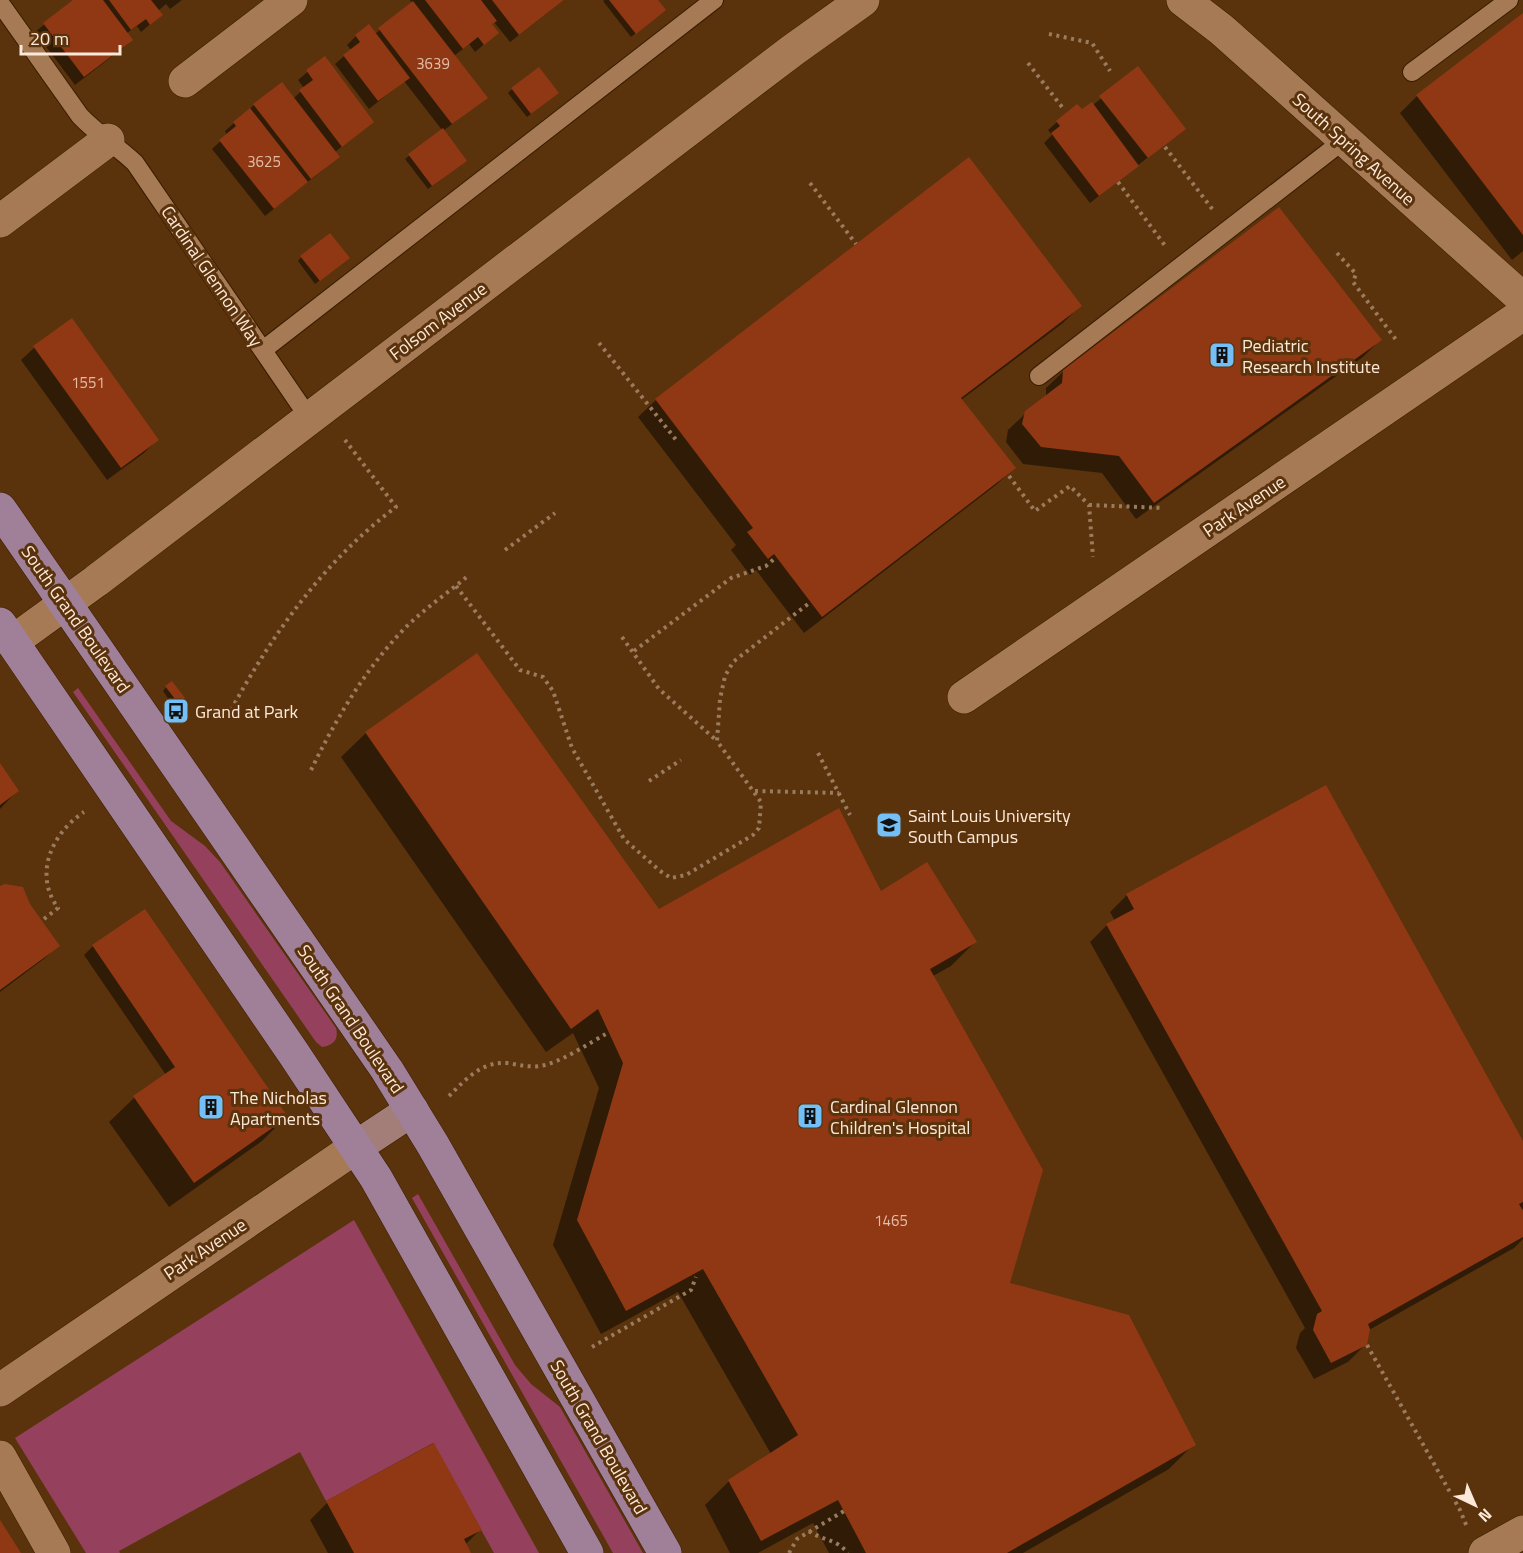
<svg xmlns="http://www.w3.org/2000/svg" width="1523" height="1553" viewBox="0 0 1523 1553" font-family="'Titillium Web',sans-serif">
<rect width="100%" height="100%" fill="#5a330c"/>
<g fill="#95415e">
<path d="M78,688L171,821L205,846L220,862L336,1028C339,1040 333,1045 322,1047L316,1042L73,692Z"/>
<path d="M418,1194L515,1365L531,1384L560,1407L643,1553H613L412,1198Z"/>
<path d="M354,1220L539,1553H494L433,1443L326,1501L300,1452L119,1551L120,1553H86L15,1438Z"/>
</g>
<g fill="#0007">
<path d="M75,0H182L170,9L166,4L158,11L161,15L141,32L137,26L127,33L131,40L123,48L75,85L35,32Z"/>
<path d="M410,0H564L510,42L494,22L491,25L488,41L475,52L469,44L454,56L486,98L443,131L461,164L428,189L405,159L442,130L404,81L369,109L335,64L351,50L347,45L356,36L369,26L375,34L413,4Z"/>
<path d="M605,0H657L660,13L631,37L603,1Z"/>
<path d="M1523,15V251L1512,260L1400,113L1417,96Z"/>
<path d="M324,58L372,122L335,152L329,165L265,216L212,149L227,135L225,131L254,105L293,99L304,88L298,80Z"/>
<path d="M1138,68L1184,129L1090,203L1044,143L1052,135L1048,130L1057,122L1093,105Z"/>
<path d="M512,89L553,97L527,117L508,93Z"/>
<path d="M969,159L1080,306L1063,323L961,400L1014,468L996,485L804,633L756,570L750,575L731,550L736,545L638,417L656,400Z"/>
<path d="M301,257L344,261L315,284L298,261Z"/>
<path d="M71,320L157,440L144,453L107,480L21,360L34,348Z"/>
<path d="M1380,340L1363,357L1136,519L1102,473L1023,464L1006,442L1008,430L1026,413L1046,397V388L1064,371Z"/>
<path d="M166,687L179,702L173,706L163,691Z"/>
<path d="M366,733L658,911L880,893L975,942L951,966L933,976L1009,1284L1194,1444L1169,1469L1023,1553H829L813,1523L758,1553H730L705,1505L729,1481L771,1454L678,1292L601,1334L553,1245L599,1088L573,1033L546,1052L341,757Z"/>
<path d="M0,765L17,791L0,809Z"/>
<path d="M0,888L29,905L58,945L45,958L0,992Z"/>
<path d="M1127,895L1523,1144V1209L1521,1210L1523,1214V1239L1514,1248L1369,1330L1366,1344L1348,1362L1314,1379L1296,1348L1300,1333L1305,1328L1090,942L1107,925L1115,921L1110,912Z"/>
<path d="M144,911L286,1117L262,1141L169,1207L109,1122L134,1098L166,1075L84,955L93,946Z"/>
<path d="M327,1503L481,1529L465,1545L470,1553H328L310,1520Z"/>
</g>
<g fill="#903813">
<path d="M73,0H103L133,40L84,77L43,23Z"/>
<path d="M109,0H151L163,15L150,25L146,19L131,30Z"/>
<path d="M425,0H481L497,21L492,24L499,33L484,45L478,37L463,49Z"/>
<path d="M492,0H564L519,35Z"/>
<path d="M609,0H658L666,10L636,34Z"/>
<path d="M413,1L488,98L452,124L378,28Z"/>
<path d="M1523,13V235L1416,95Z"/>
<path d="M369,24L410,78L378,101L343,55L360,42L355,35Z"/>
<path d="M325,56L374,122L342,147L299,90L313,80L306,70Z"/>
<path d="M1138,66L1186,129L1148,158L1099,96Z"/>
<path d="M539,67L559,93L531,114L511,88Z"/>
<path d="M282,82L340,157L311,179L253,104Z"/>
<path d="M1092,102L1139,166L1099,196L1051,133L1060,126L1056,121L1077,104L1082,109Z"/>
<path d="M250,108L308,182L274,209L219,140L236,126L233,122Z"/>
<path d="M443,128L467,161L432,186L408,154Z"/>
<path d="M969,157L1082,306L961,398L1016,468L822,617L774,554L768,559L747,532L753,528L655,399Z"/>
<path d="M1279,207L1382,340L1154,503L1119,456L1041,447L1022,424L1025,411L1062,383L1063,370Z"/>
<path d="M330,233L350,258L320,281L300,256Z"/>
<path d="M72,318L159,440L121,468L33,346Z"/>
<path d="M477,653L659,909L839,808L881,891L927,862L977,942L930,969L1043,1170L1010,1283L1129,1315L1196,1445L1007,1553H866L838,1500L761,1541L728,1480L798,1435L703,1269L626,1311L577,1220L623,1063L598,1009L571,1029L365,732Z"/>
<path d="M172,681L185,698L178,703L165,686Z"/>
<path d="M0,763L19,791L0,805Z"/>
<path d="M1326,785L1523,1141V1202L1519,1204L1523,1211V1237L1368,1324L1370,1329L1367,1345L1331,1363L1313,1330L1317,1314L1322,1311L1106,924L1134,909L1126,894Z"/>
<path d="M5,884L23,887L30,904L60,946L0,990V886Z"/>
<path d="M145,909L288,1117L194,1183L133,1096L175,1067L92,945Z"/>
<path d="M434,1443L482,1530L464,1539L471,1553H354L326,1501Z"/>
<path d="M0,1520L21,1553H0Z"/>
</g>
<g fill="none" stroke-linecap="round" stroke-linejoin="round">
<g stroke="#391c00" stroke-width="20">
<g id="lane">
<path d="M0,3L80,116C97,134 117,146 135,163L309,418"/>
<path d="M1412,72L1509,0"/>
<path d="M263,350L714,0"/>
<path d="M1039,376L1344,140"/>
</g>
</g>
<g stroke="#391c00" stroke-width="34">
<g id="street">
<path d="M1183,0L1222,30L1523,299"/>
<path d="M185,81L291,0"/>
<path d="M0,221L108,140"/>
<path d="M12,642L96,581L793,50L863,0"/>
<path d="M964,697L1523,314"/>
<path d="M0,1390L356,1147"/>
<path d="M0,1457L54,1553"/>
<path d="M1485,1553L1523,1532"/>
</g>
</g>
<g stroke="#391c00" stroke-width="34">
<path id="secondary" d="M356,1147L412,1110"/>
</g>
<g stroke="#391c00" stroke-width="34">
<g id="primary">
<path d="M0,509L387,1070L433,1145L665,1553"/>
<path d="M0,624L294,1054L376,1178L587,1553"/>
</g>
</g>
<g stroke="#9b7b5e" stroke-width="4" stroke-dasharray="3 4.5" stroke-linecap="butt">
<path d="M1049,34L1092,43L1110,71"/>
<path d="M1028,63L1062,107"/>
<path d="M1165,147L1213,210"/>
<path d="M1118,182L1166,247"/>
<path d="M810,183L856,244"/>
<path d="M1337,253L1356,274L1353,282L1397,341"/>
<path d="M599,343L677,441"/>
<path d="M1009,476L1035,511L1070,486L1089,505L1093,557"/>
<path d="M1089,505L1164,508"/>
<path d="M505,550L555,513"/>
<path d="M456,586L520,670L543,677L553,691L572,748L624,839L660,871L671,878L686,875L753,835L759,828L761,802L717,741L720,699L725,676L733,662L808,604"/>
<path d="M622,637L659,689L717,741"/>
<path d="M634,651L731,578L766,566L774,559"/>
<path d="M231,710C273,633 325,560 396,507L345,440"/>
<path d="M818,753L850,815"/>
<path d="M311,770C336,719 365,669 405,628C425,608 448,593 469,575"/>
<path d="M649,781L681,760"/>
<path d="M755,791L839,793"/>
<path d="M44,919L58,908C33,874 52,833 84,812"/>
<path d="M449,1096C465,1080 482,1061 507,1063C521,1065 534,1069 548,1064C566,1059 589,1043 606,1034"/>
<path d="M1367,1345L1460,1510L1467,1527"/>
<path d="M592,1347L691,1290L696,1277"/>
<path d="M809,1531C823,1541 835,1538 848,1553"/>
<path d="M789,1553L797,1539L844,1511"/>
</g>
<use href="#lane" stroke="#a67a55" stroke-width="18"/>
<use href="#street" stroke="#a67a55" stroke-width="33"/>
<use href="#secondary" stroke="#a37d77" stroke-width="33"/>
<use href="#primary" stroke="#a08099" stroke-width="33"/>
</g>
<defs>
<g id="building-square" transform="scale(1.35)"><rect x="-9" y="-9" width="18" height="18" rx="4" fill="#74c0f6" stroke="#5a330c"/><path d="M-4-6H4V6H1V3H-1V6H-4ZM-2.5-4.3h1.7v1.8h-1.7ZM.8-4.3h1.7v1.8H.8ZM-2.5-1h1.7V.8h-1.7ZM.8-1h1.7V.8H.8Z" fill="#111"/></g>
<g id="bus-square" transform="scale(1.35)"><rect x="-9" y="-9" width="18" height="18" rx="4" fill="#74c0f6" stroke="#5a330c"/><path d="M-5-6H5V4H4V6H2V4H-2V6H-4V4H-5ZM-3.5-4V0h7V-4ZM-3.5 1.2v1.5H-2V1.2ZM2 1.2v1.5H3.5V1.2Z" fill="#111"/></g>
<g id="university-square" transform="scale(1.35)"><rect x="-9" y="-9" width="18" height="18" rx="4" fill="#74c0f6" stroke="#5a330c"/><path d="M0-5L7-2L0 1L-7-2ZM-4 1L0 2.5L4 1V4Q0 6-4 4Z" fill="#111"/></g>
</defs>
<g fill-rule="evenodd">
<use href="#building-square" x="1222" y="355"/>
<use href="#bus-square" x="176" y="711"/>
<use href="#university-square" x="889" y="825"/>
<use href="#building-square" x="211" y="1107"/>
<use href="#building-square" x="810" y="1116"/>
</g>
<g text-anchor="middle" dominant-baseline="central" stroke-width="6" stroke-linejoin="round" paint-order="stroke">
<g font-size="15" fill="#e2bda8">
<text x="433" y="63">3639</text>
<text x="264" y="161">3625</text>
<text x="88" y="382">1551</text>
<text x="891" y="1220">1465</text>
</g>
<g font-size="18" fill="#fde9d9" stroke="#5a330c">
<text transform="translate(1354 149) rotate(42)">South Spring Avenue</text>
<text transform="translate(212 276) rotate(56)">Cardinal Glennon Way</text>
<text transform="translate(438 321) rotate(-37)">Folsom Avenue</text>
<text transform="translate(1244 506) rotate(-34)">Park Avenue</text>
<text transform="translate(76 619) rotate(55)">South Grand Boulevard</text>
<text transform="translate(351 1019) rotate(56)">South Grand Boulevard</text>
<text transform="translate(205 1249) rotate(-34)">Park Avenue</text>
<text transform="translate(599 1437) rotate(60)">South Grand Boulevard</text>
</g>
<g font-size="18" fill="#fde9d9" stroke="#5a330c" text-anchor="start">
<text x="1242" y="345">Pediatric<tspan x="1242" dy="21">Research Institute</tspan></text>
<text x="195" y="711">Grand at Park</text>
<text x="908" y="815">Saint Louis University<tspan x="908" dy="21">South Campus</tspan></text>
<text x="230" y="1097">The Nicholas<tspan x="230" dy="21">Apartments</tspan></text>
<text x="830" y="1106">Cardinal Glennon<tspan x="830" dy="21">Children's Hospital</tspan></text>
</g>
</g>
<g transform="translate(1475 1505) rotate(136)" stroke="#5a330c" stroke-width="4.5" paint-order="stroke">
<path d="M0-4.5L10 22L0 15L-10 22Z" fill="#fde9d9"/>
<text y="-9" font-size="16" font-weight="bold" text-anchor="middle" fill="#fde9d9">N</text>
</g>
<path d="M21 45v9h99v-9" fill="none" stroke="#fde9d9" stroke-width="3"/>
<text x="30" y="45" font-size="18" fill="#fde9d9" stroke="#5a330c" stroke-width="4.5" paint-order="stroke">20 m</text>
</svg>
